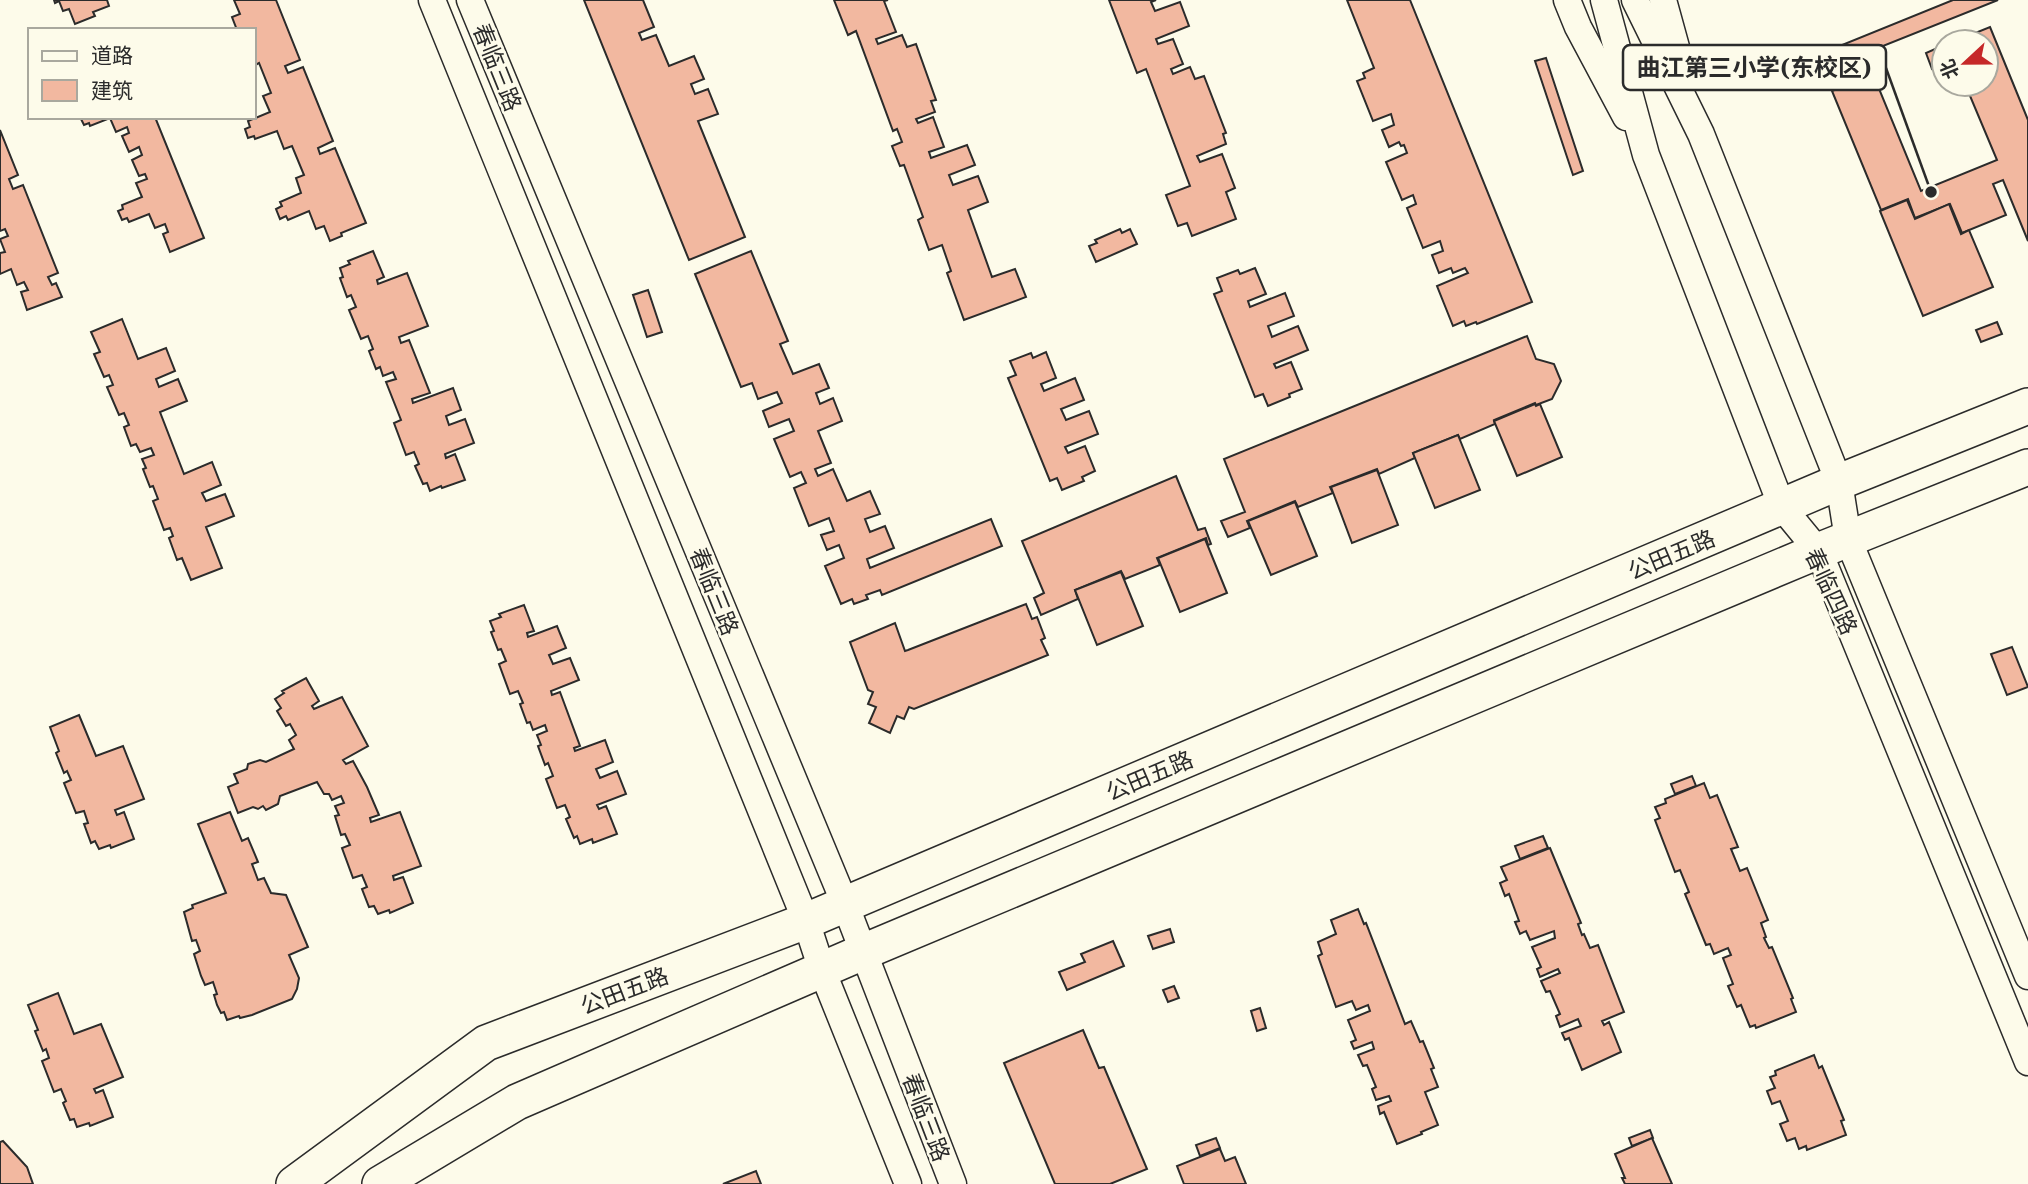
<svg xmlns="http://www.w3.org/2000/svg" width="2028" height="1184" viewBox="0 0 2028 1184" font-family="'Noto Serif','Noto Sans SC',serif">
<rect width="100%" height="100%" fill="#fdfbea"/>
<g fill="#f2b8a0" stroke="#2b2b2b" stroke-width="2">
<path d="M54,0H107L109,6L93,12L95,16L75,24L69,9L63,11L59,1L55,3Z"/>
<path d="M234,0H276L300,60L285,66L288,73L303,67L333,141L318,148L320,154L335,148L366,223L341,233L342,236L330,241L324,226L316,229L309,211L288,220L286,216L280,219L276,209L282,206L280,202L301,193L296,178L304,175L292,146L284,149L277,131L255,139L254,136L248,138L245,129L250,127L248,121L270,112L263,96L271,93L259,63L254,66V30H237L232,17L240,14Z"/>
<path d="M584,0H643L654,27L639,33L642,40L656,35L669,66L694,56L704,79L691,84L695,94L708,89L718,114L698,121L745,237L689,260Z"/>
<path d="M834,0H888L884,1L896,32L876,39L878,44L902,35L907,47L916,44L936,100L931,101L935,112L916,119L918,123L933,117L944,147L929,152L931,158L967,145L975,165L949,175L953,185L978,176L988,202L968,210L992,277L1015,269L1026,297L964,320L947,273L951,271L942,245L929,250L918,220L923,217L904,165L900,166L892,146L902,142L897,129L893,131L856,31L848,35Z"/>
<path d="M1109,0H1156L1151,2L1155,11L1180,2L1189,26L1156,39L1158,44L1173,39L1183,64L1171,69L1173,74L1190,67L1195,79L1204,76L1226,133L1223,134L1226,144L1197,156L1200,162L1222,154L1235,188L1226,192L1236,219L1192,236L1187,223L1178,226L1166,195L1190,186L1146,69L1137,73Z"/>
<path d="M1347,0H1410L1532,302L1477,324L1476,322L1466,326L1464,321L1453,326L1437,286L1468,273L1465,268L1453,273L1451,268L1439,273L1432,255L1443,251L1440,241L1423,248L1407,208L1416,204L1413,195L1402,200L1386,162L1407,153L1404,145L1401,146L1399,142L1389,147L1382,130L1394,125L1391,114L1373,121L1357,81L1365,78L1363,73L1374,68Z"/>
<path d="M1953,0H1998L1843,62L1837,47Z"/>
<path d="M1990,27L2028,120V241L2003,180L1993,184L2006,215L1962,233L1950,204L1915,218L1908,199L1881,210L1832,91L1873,74L1921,191L1997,160L1965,84H1986V42H1953Z"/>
<path d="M1944,45V64L1932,69L1926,53Z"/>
<path d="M1546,58L1583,171L1573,175L1535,61Z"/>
<path d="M80,117H155L204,238L170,252L163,234L168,232L165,224L155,228L149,214L129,222L127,218L122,220L118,211L123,209L122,205L142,197L136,183L147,179L145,174L139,176L132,160L142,155L139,147L129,152L122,136L129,133L127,127L116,132L110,118L90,126L89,123L84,125Z"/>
<path d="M0,130L18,175L9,179L13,189L23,185L58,273L48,277L52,285L56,283L62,297L27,310L21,292L28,290L24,282L17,285L11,269L0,274V253L5,252L0,239L8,236L5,229L0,231Z"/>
<path d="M1907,200L1915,219L1949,204L1961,234L1969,230L1993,287L1923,316L1880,211Z"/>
<path d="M1120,229L1122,233L1130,229L1137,244L1096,262L1089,246L1097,243L1095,240Z"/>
<path d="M373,251L384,277L377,280L378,284L407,273L428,326L399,337L401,343L409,340L430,393L412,399L413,403L453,388L461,410L446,416L449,425L465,419L474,443L445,454L446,458L455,454L465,480L442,488L441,486L430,491L427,483L423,484L415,466L419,464L414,452L406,455L394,423L401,420L386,382L396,379L393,372L383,376L380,367L376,369L369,351L373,349L368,336L361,339L349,310L356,307L351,295L347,297L340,278L343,277L340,268L350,264L348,261Z"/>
<path d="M751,251L788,341L780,344L793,374L819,364L829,388L816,393L820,404L833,398L842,421L818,431L831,463L815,469L818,476L833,469L847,501L870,491L880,514L865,519L870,532L885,526L894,548L867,559L870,568L991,519L1002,546L882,595L880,590L866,595L868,599L854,604L852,599L841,604L825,566L844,558L839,545L827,550L821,535L834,531L829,518L809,526L794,488L806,483L801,472L790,477L774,439L794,431L789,419L769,427L763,411L782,403L777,392L758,399L752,383L741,387L695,274Z"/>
<path d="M1255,268L1266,294L1248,301L1250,307L1285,293L1294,316L1268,326L1272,337L1298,326L1308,350L1274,364L1276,368L1291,362L1302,389L1289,394L1290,397L1268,406L1263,394L1255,397L1214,294L1222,291L1217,278L1238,270L1240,274Z"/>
<path d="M648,290L662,332L647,337L633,295Z"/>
<path d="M122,319L138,359L166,348L175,371L156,379L159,387L178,379L187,401L160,412L184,474L212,462L221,485L202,493L206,501L225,494L234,516L206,527L222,568L191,580L182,558L177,560L169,538L173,536L170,528L164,530L153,501L158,499L153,486L150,487L143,469L146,468L142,459L154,455L151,448L140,452L136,444L131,446L124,427L129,425L124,413L119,415L107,387L113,385L109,375L104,377L94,354L100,352L91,332Z"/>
<path d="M1997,322L2002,334L1981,342L1976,330Z"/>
<path d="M1527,336L1536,359L1554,364L1561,381L1552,399L1536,405L1535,403L1494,420L1495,424L1460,439L1458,435L1413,453L1415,458L1379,474L1377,469L1330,487L1333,493L1298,507L1295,501L1264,514L1247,521L1250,528L1228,537L1221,521L1245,512L1224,459Z"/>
<path d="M1046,352L1056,378L1041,384L1044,391L1075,378L1084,400L1061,409L1066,420L1089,411L1098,434L1065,447L1068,453L1085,446L1095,471L1082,477L1084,481L1062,490L1057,478L1050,481L1008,378L1016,375L1010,361L1031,353L1033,358Z"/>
<path d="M1535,404L1536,406L1540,404L1562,457L1517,476L1494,421Z"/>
<path d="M1458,435L1480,490L1435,508L1413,453Z"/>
<path d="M1377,470L1398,525L1352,543L1331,487Z"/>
<path d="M1176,476L1198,530L1205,528L1211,544L1208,545L1206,538L1157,558L1160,565L1125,579L1121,571L1075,590L1078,599L1041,615L1034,598L1044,593L1022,541Z"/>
<path d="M1295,502L1317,556L1271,575L1248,521Z"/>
<path d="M1205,539L1227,593L1180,612L1158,558Z"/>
<path d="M1121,572L1143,626L1097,645L1075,590Z"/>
<path d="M1026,604L1032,619L1037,617L1045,638L1041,640L1048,655L914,709L909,707L904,719L897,716L890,733L869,723L876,707L868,704L873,692L868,690L850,642L895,623L905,651L908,650Z"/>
<path d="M524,605L534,631L527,633L528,637L557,626L566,648L549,655L553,664L570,658L579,680L551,691L552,695L560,692L580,746L574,748L575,751L605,740L613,762L596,769L600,778L617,771L626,794L597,805L599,809L606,806L617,834L593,843L592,839L580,844L577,836L574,838L566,819L570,817L565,805L557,808L546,779L553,776L548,763L545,765L538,746L541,745L537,735L547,731L545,725L533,730L530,722L527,723L520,704L523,703L518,691L510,694L499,664L506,661L501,649L498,650L491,632L494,631L490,621L501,617L499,614Z"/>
<path d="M2012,647L2028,687L2007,695L1991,654Z"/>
<path d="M306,678L319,701L312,706L314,709L342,697L368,746L343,760L346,764L353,761L367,787L379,815L370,818L371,822L400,812L421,866L393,876L394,880L403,877L413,903L390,913L389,910L378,914L374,906L369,907L362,889L367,887L362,875L353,878L342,848L350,845L345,834L341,835L335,816L339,815L335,806L344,803L341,796L332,800L329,794H324L317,782L280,796L278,804L266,810L263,806L258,809L253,807L238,813L228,787L238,783L234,774L247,769L248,764L260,760L266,762L294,749L289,740L296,735L290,724L286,726L277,711L281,708L275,699L284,693L282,691Z"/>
<path d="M79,715L96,756L123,746L144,799L115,810L117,815L124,812L134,839L111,848L110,845L99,849L95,841L91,843L84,824L88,823L84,811L76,813L64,783L71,780L67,771L64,773L56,753L59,751L50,727Z"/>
<path d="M1692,776L1696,786L1675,794L1671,784Z"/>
<path d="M1704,783L1710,798L1717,795L1738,847L1731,849L1740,871L1747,868L1768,920L1761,923L1766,937L1764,938L1769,948L1772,947L1793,998L1791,999L1796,1012L1756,1028L1755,1025L1750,1027L1741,1005L1737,1007L1728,986L1733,984L1723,958L1731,955L1728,948L1714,954L1710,944L1706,945L1685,894L1689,892L1680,870L1675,872L1655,820L1660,818L1655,807L1666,803L1665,799Z"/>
<path d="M230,812L242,841L248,838L258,862L252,864L258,880L264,878L271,893L286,895L308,947L289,955L299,978L297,989L292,999L252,1015L240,1018L239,1016L227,1020L224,1012L221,1013L217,1005L214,995L217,994L213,982L205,985L201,976L194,954L200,951L196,940L192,941L184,912L193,908L192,905L226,893L198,824Z"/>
<path d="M1543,836L1548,848L1520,859L1515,846Z"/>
<path d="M1550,848L1581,923L1578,924L1582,935L1584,934L1590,948L1598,945L1624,1012L1602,1021L1604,1025L1609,1022L1621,1052L1582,1070L1569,1038L1565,1040L1562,1033L1581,1026L1578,1019L1560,1027L1556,1016L1560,1014L1550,991L1546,992L1541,981L1560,973L1558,969L1540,977L1537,969L1541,967L1532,947L1555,938L1554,931L1530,940L1526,931L1520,934L1515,922L1519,921L1509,894L1505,896L1500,883L1507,880L1501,867Z"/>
<path d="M1358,909L1364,924L1366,923L1405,1024L1411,1021L1420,1042L1423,1041L1434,1068L1431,1069L1438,1087L1425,1092L1438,1125L1421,1132L1422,1134L1397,1144L1384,1112L1380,1114L1378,1106L1391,1101L1389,1096L1376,1100L1372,1089L1376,1087L1367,1065L1363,1066L1358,1055L1374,1049L1372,1042L1354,1049L1351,1042L1356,1040L1348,1020L1370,1011L1368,1005L1356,1010L1352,1001L1336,1007L1318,956L1322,954L1318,942L1336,934L1331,920Z"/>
<path d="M1170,929L1174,942L1153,949L1148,936Z"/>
<path d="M1113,941L1124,966L1067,990L1059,972L1085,962L1081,954Z"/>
<path d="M1174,986L1179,998L1168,1002L1163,990Z"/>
<path d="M58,993L74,1034L101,1024L123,1077L94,1089L96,1093L103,1090L113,1117L90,1126L89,1123L77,1127L74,1119L70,1120L63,1103L66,1101L61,1089L54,1092L42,1061L49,1058L46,1049L43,1051L35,1031L38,1030L28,1005Z"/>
<path d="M1260,1008L1266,1028L1257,1031L1251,1011Z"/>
<path d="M1083,1030L1099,1068L1104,1067L1147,1169L1110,1184H1055L1004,1063Z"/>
<path d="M1814,1055L1819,1068L1822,1066L1844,1120L1841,1121L1846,1135L1807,1150L1806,1146L1799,1149L1795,1138L1787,1141L1780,1124L1788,1121L1780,1101L1772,1104L1767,1091L1775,1088L1770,1077L1776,1075L1775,1071Z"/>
<path d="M1650,1130L1653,1138L1632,1146L1629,1138Z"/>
<path d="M1216,1138L1220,1148L1200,1156L1196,1145Z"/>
<path d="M1652,1138L1672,1184H1625L1622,1178H1625L1615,1154Z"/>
<path d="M3,1141L27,1167L33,1184H0V1142Z"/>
<path d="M1220,1149L1225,1161L1235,1157L1246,1184H1184L1177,1166Z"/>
<path d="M756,1171L761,1184H723Z"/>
</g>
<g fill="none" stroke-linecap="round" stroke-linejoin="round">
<g stroke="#2b2b2b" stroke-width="29">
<g id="minor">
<path d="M432,0L806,921L822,970L908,1184"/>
<path d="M470,0L845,904L953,1184"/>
<path d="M1567,0L1578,27L1626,117"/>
<path d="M1604,0L1646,155L1782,507L1819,552L2028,1062"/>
<path d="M1635,0L1701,134L1839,482L1848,539L2028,976"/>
<path d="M1663,0L1682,69"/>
</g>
</g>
<g stroke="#2b2b2b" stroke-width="38">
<g id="major">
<path d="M294,1184L486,1043L806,921L1839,482L2028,406"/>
<path d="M380,1184L517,1102L863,952L1823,549L2028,467"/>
</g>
</g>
<use href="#minor" stroke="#fdfbea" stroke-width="26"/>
<use href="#major" stroke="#fdfbea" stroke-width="35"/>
</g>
<g text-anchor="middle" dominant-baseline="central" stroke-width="5" stroke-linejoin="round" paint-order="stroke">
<g font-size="23" fill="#2b2b2b" stroke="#fdfbea">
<text transform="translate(498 67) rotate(68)">春临三路</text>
<text transform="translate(1671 554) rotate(-23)">公田五路</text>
<text transform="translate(715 591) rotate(68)">春临三路</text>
<text transform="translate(1832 591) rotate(65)">春临四路</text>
<text transform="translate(1149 775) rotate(-23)">公田五路</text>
<text transform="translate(624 990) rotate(-21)">公田五路</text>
<text transform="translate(927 1117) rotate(69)">春临三路</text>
</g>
</g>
<path fill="none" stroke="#2b2b2b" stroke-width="2.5" d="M1931 192L1886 68"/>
<circle fill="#2b2b2b" stroke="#fdfbea" stroke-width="2.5" cx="1931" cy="192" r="7"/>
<rect fill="#fdfbea" stroke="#2b2b2b" stroke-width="2.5" x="1623" y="45" width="263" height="45" rx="7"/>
<g font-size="24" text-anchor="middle" font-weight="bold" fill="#2b2b2b">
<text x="1754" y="76">曲江第三小学(东校区)</text>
</g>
<rect x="28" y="28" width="228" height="91" fill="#fdfbea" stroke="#a9a89e" stroke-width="2"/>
<rect x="42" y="51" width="35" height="10" fill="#fdfbea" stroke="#a9a89e" stroke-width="2"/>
<text x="91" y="63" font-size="21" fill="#2b2b2b">道路</text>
<rect x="42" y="80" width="35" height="21" fill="#f2b8a0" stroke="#a9a89e" stroke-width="2"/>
<text x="91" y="98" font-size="21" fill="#2b2b2b">建筑</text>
<g transform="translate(1965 63) rotate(248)"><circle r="33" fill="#fdfbea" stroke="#a9a89e" stroke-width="2"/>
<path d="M0-5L12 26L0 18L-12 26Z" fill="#c62828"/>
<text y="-10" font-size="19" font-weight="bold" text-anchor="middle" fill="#2b2b2b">北</text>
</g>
</svg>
